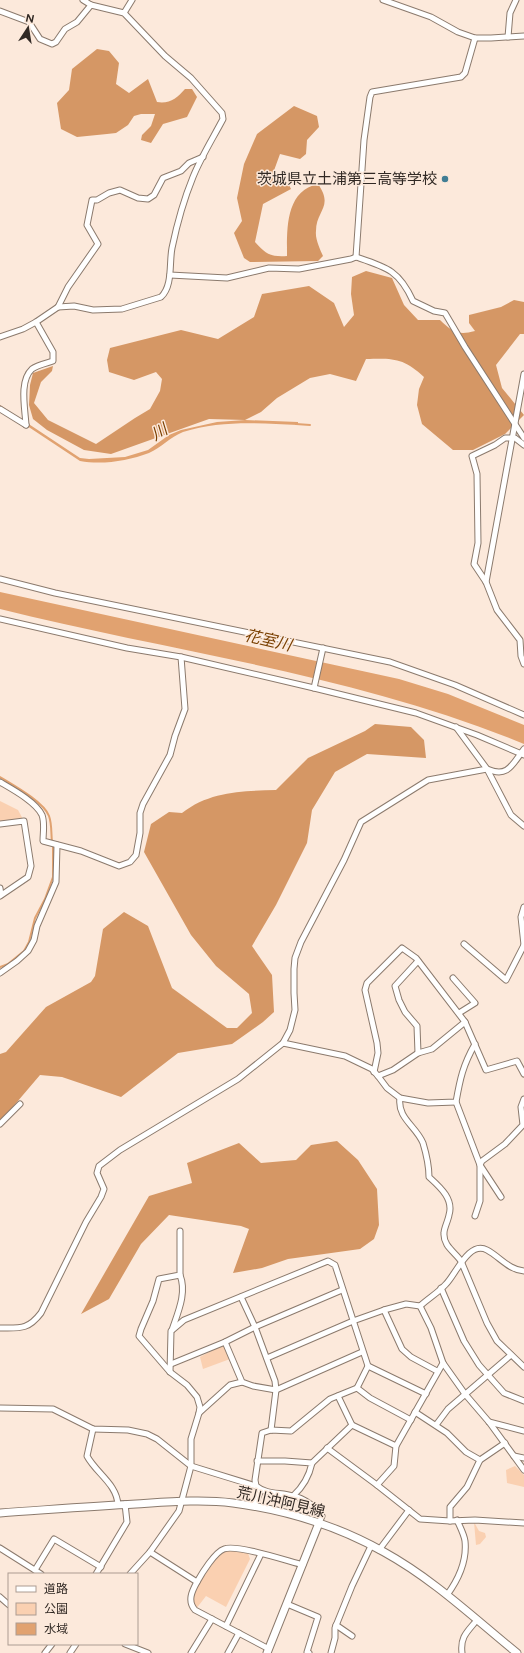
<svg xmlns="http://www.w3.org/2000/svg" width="524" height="1653" viewBox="0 0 524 1653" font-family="Figtree,'Noto Sans JP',sans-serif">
<rect width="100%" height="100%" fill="#fce9db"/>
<g fill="#fad0b1">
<path d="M0,801L18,810L24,821L0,824Z"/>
<path d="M224,1344L230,1359L203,1369L200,1357Z"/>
<path d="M515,1466L524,1475V1487L507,1483L506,1470Z"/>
<path d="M474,1522L479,1531L485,1533L486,1537L480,1544L476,1545Z"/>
<path d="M225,1550L238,1551L248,1553L250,1559L226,1607L206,1596L196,1609L192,1601L195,1590L219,1554Z"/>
</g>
<g fill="#d59765">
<path d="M97,49L109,51L119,63L116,84L129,93L148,79L157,102C170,104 177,98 185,89H192L197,97L187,117L163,124L151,143L141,140L142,135L151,126L155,114H141L134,116L128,125L116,133L107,134L77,137L61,129L57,103L69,90L72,69Z"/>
<path d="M294,106L317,116L319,127L307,140L306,154L300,159L280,154L272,176L289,185L291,189L263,204L255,242C266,254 270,257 287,256C287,230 285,191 318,184C334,207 316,210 316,231C315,239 320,249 323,256L318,261L250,262L244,258L234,233L242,221L237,198L244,164L257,134Z"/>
<path d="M366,271L392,278L404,305L418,320H440C452,331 457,336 475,331L469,323V315L501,307L514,300L524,302V334H520L496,365L502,388L524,415L505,434L473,450H453L422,424L417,405L419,389L424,377C404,358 393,358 366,359L356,381L330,374L310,378L277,398L261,412L245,420L209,419L111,454L84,450L47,430L33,419L29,405L30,385L33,373L53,366L52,371L41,382L34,403L48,420L96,444L135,418L150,409L160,391L162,379L156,372L134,380L109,372L107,360L110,348L181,330L218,339L254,317L262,294L309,286L334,303L344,327L354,315L351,294L352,277Z"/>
<path d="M375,724L411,727L424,740L426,758L367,754L335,772L312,810L307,843L276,905L252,946L272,975L274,1012L263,1022L232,1044L178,1053L121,1097L62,1077L40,1075L0,1122V1054L6,1052L46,1007L91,982L95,976L103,929L124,912L148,926L172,988L227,1028H237L252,1013L249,994L216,966L191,935L144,852L151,824L169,812L182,813C210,791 243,791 276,790L308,758L365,731Z"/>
<path d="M337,1141L358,1160L377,1189L379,1225L374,1239L360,1249L288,1259L262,1268L233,1273L249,1229L241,1226L169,1215L141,1244L109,1299L81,1314L149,1196L192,1183L187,1163L239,1143L261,1163L296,1160L311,1145Z"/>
</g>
<g fill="#e1a270">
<path d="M0,405L80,458L89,459L125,457L148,450L169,435L181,430L217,422L245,420L298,422V425C260,423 220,420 183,432C170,437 161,448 149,453C128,461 102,465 80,461L0,408Z"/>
<path d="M0,592L399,679L448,694L524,725V744C355,674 176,653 0,609Z"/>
</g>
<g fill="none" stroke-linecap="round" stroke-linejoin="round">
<g stroke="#e1a270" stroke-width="2">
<path d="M296,424L310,425"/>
<path d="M0,777C13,785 44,802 49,816C52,824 51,834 52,842L53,843V877L45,899L35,918L29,942L24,951L8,964L0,967"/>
</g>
<g stroke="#8b7a6d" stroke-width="7">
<g id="street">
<path d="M383,0L431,17L458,32L475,38H491L524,36"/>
<path d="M0,11L29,22L40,39L52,44L56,42L65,29L77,22L91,5"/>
<path d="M124,13L132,0"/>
<path d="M508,37L510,13L516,0"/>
<path d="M356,257L364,140L370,97L372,92L461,77L465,73L475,38"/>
<path d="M170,275L227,278L269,268L299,269L351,259L356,257C386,267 399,270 413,301L434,311L445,313L465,347L524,438"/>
<path d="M58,307L74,306L93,310L122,309L161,297C173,286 169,263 172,248C177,224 184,199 193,177C201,157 213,138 223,119L222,113L191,78L165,56L124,13L91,5L83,0"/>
<path d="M0,337L23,329L36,322L58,307L68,287L98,244L87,225L92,200H97L109,193L120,190L138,198L148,199L154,195L163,178L181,171L189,163L203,157"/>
<path d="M0,409L26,425"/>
<path d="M26,425C25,408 19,381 32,369C37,365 47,363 53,361V352L36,322"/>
<path d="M524,445L515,438H505L495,445L472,456L477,474L478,543L474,564L486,582L497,610L520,640L521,656L524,664"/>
<path d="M0,579L55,593L390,662L455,685L524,715"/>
<path d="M486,582L524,374"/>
<path d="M0,619L127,648L181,657L314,688L416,713L477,735L524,755"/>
<path d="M314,688L323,648"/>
<path d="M456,727L487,769L511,815L524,826"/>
<path d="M0,782C12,789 36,802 42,815C45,823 43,833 43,841L81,851L119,866L130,862L136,855L140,833V813L143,804L170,755L175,736L185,709L181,657"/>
<path d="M0,824L24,821L31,866L28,877L0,896"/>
<path d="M0,888L1,895"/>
<path d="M524,907L521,917L524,945"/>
<path d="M464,944L506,980L524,945"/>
<path d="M0,973L17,961L28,951L34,940L37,926L56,882L57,845"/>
<path d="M453,978L475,1003L459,1013"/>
<path d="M283,1043L345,1056L372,1069L378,1076L387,1088L400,1098L428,1103L456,1102C460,1079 463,1065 475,1044"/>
<path d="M418,1053L417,1026L405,1012L399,1000L395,986L418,961"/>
<path d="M374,1072L378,1053L377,1043L365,990L367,983L402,948L416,958L465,1022"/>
<path d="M378,1076L393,1070L418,1053L432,1049L465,1022L486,1070L517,1061L524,1074"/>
<path d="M400,1098C397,1118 416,1126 423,1143C426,1153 429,1166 429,1177C440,1187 454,1199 449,1215C448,1221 444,1228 444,1233C443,1246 455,1252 461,1261L487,1323L497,1341L524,1367"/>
<path d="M456,1102L480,1165L501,1197"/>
<path d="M0,1124L20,1104"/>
<path d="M475,1216L480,1201V1165L482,1161L505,1144L523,1125L521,1107L524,1099"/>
<path d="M441,1288L464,1341L479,1365L504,1393L524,1401"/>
<path d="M241,1297L255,1327L275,1381L276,1390L271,1430"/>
<path d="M420,1306L431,1328L443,1363L465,1394L489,1422L524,1470"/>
<path d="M384,1310L402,1349L411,1357L437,1371"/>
<path d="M0,1328C20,1328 28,1330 41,1313L86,1222L101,1197L104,1189L97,1173L99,1166L120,1150L238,1079L283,1043L290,1030L295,1010L294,993V969L295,958L301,942L344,860L361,822L428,780L487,769C508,778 512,765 524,749"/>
<path d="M172,1330C178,1312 187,1293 180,1275"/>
<path d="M225,1342L242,1382L253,1386L276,1390L362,1352"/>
<path d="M267,1358L353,1321L384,1310L406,1304L420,1306C429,1298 439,1292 446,1284C456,1274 469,1240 487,1250C500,1257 509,1270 524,1271"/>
<path d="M443,1363L396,1446L394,1466L377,1485L420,1519L450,1521L475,1520L524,1523"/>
<path d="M171,1364L225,1342L255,1327L342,1290"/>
<path d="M170,1372L171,1331L184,1320L328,1261L335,1265L368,1366L426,1394"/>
<path d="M357,1388L370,1398L411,1420"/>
<path d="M338,1396L352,1425L396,1446"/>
<path d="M0,1408L53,1409L93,1429L128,1430L147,1434L157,1439L191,1466L256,1486C267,1495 281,1492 293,1496C303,1498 317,1507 322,1516L319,1523"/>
<path d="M415,1412L447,1433L466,1452L480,1460"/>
<path d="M199,1413L230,1385L242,1382"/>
<path d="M489,1422L524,1431"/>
<path d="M436,1425L448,1409L511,1355"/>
<path d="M93,1429L87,1456C96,1473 117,1484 118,1505"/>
<path d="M327,1448L377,1485"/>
<path d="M514,1456L524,1458"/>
<path d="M257,1461H285L312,1463C309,1477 303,1487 293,1496"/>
<path d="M312,1463L352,1425"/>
<path d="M256,1486L255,1480L262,1433L271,1430L291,1431L330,1399L357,1388L368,1366"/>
<path d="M254,1506L261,1490"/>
<path d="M450,1521V1507L467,1487L480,1460L505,1443"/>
<path d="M0,1548L41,1574"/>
<path d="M379,1550L409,1510"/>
<path d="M150,1552L197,1582"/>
<path d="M35,1570L54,1539L101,1567"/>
<path d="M96,1574L127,1522L125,1504"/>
<path d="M130,1574L150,1552L179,1511L191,1466V1439L199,1413L200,1407L197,1397L187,1385L170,1372L139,1336L141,1329L153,1301L159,1279L180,1275V1231"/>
<path d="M447,1595C458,1580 467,1560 465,1541C464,1534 460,1527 457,1520"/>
<path d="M0,1597L9,1605"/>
<path d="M287,1604L318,1617L307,1652L309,1653"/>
<path d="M336,1625L352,1636"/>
<path d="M226,1626L261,1554"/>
<path d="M125,1644L148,1653"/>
<path d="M269,1649L195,1610C187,1601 192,1591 197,1582C202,1573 215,1552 224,1549C237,1544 287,1561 303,1565"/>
<path d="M45,1653L52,1644"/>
<path d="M70,1653L76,1644"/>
<path d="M191,1653L212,1619"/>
<path d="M228,1653L239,1633"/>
<path d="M331,1653L335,1638V1628L352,1586L371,1546"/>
<path d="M462,1653C460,1637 467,1632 477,1620"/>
</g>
</g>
<g stroke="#8b7a6d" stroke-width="9">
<g id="secondary">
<path d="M0,1513C45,1510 91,1506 136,1504C168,1502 201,1499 233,1503C286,1510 338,1526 384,1552C433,1579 474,1618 517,1653"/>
<path d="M267,1653L319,1523"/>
</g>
</g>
<use href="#street" stroke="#fff" stroke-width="5"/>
<use href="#secondary" stroke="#fff" stroke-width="7"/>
</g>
<circle fill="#407d94" stroke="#fce9db" stroke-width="1.5" cx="445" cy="179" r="4"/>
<g text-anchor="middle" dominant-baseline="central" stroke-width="3" stroke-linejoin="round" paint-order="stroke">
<g font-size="15" fill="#312924" stroke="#fce9db" text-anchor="end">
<text x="437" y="179">茨城県立土浦第三高等学校</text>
</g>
<g font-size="15" fill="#312924" stroke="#fce9db">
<text transform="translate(281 1502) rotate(13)">荒川沖阿見線</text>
</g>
<g font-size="16" font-style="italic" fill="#793f00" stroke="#fce9db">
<text transform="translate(159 432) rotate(-31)">川</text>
<text transform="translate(268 640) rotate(13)">花室川</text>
</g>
</g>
<rect x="8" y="1573" width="130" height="72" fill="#fce9db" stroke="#ab9c92"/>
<rect x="16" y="1586" width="20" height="6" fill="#ffffff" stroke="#ab9c92"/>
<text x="44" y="1593" font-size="12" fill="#312924">道路</text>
<rect x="16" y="1603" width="20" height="12" fill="#fad0b1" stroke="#ab9c92"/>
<text x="44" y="1613" font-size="12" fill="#312924">公園</text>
<rect x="16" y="1623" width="20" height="12" fill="#e1a270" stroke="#ab9c92"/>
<text x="44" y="1633" font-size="12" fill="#312924">水域</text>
<g transform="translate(28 28) rotate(12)" stroke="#fce9db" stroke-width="3" paint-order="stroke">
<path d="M0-3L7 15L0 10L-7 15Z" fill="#312924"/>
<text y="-6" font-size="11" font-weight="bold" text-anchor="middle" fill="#312924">N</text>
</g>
</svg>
